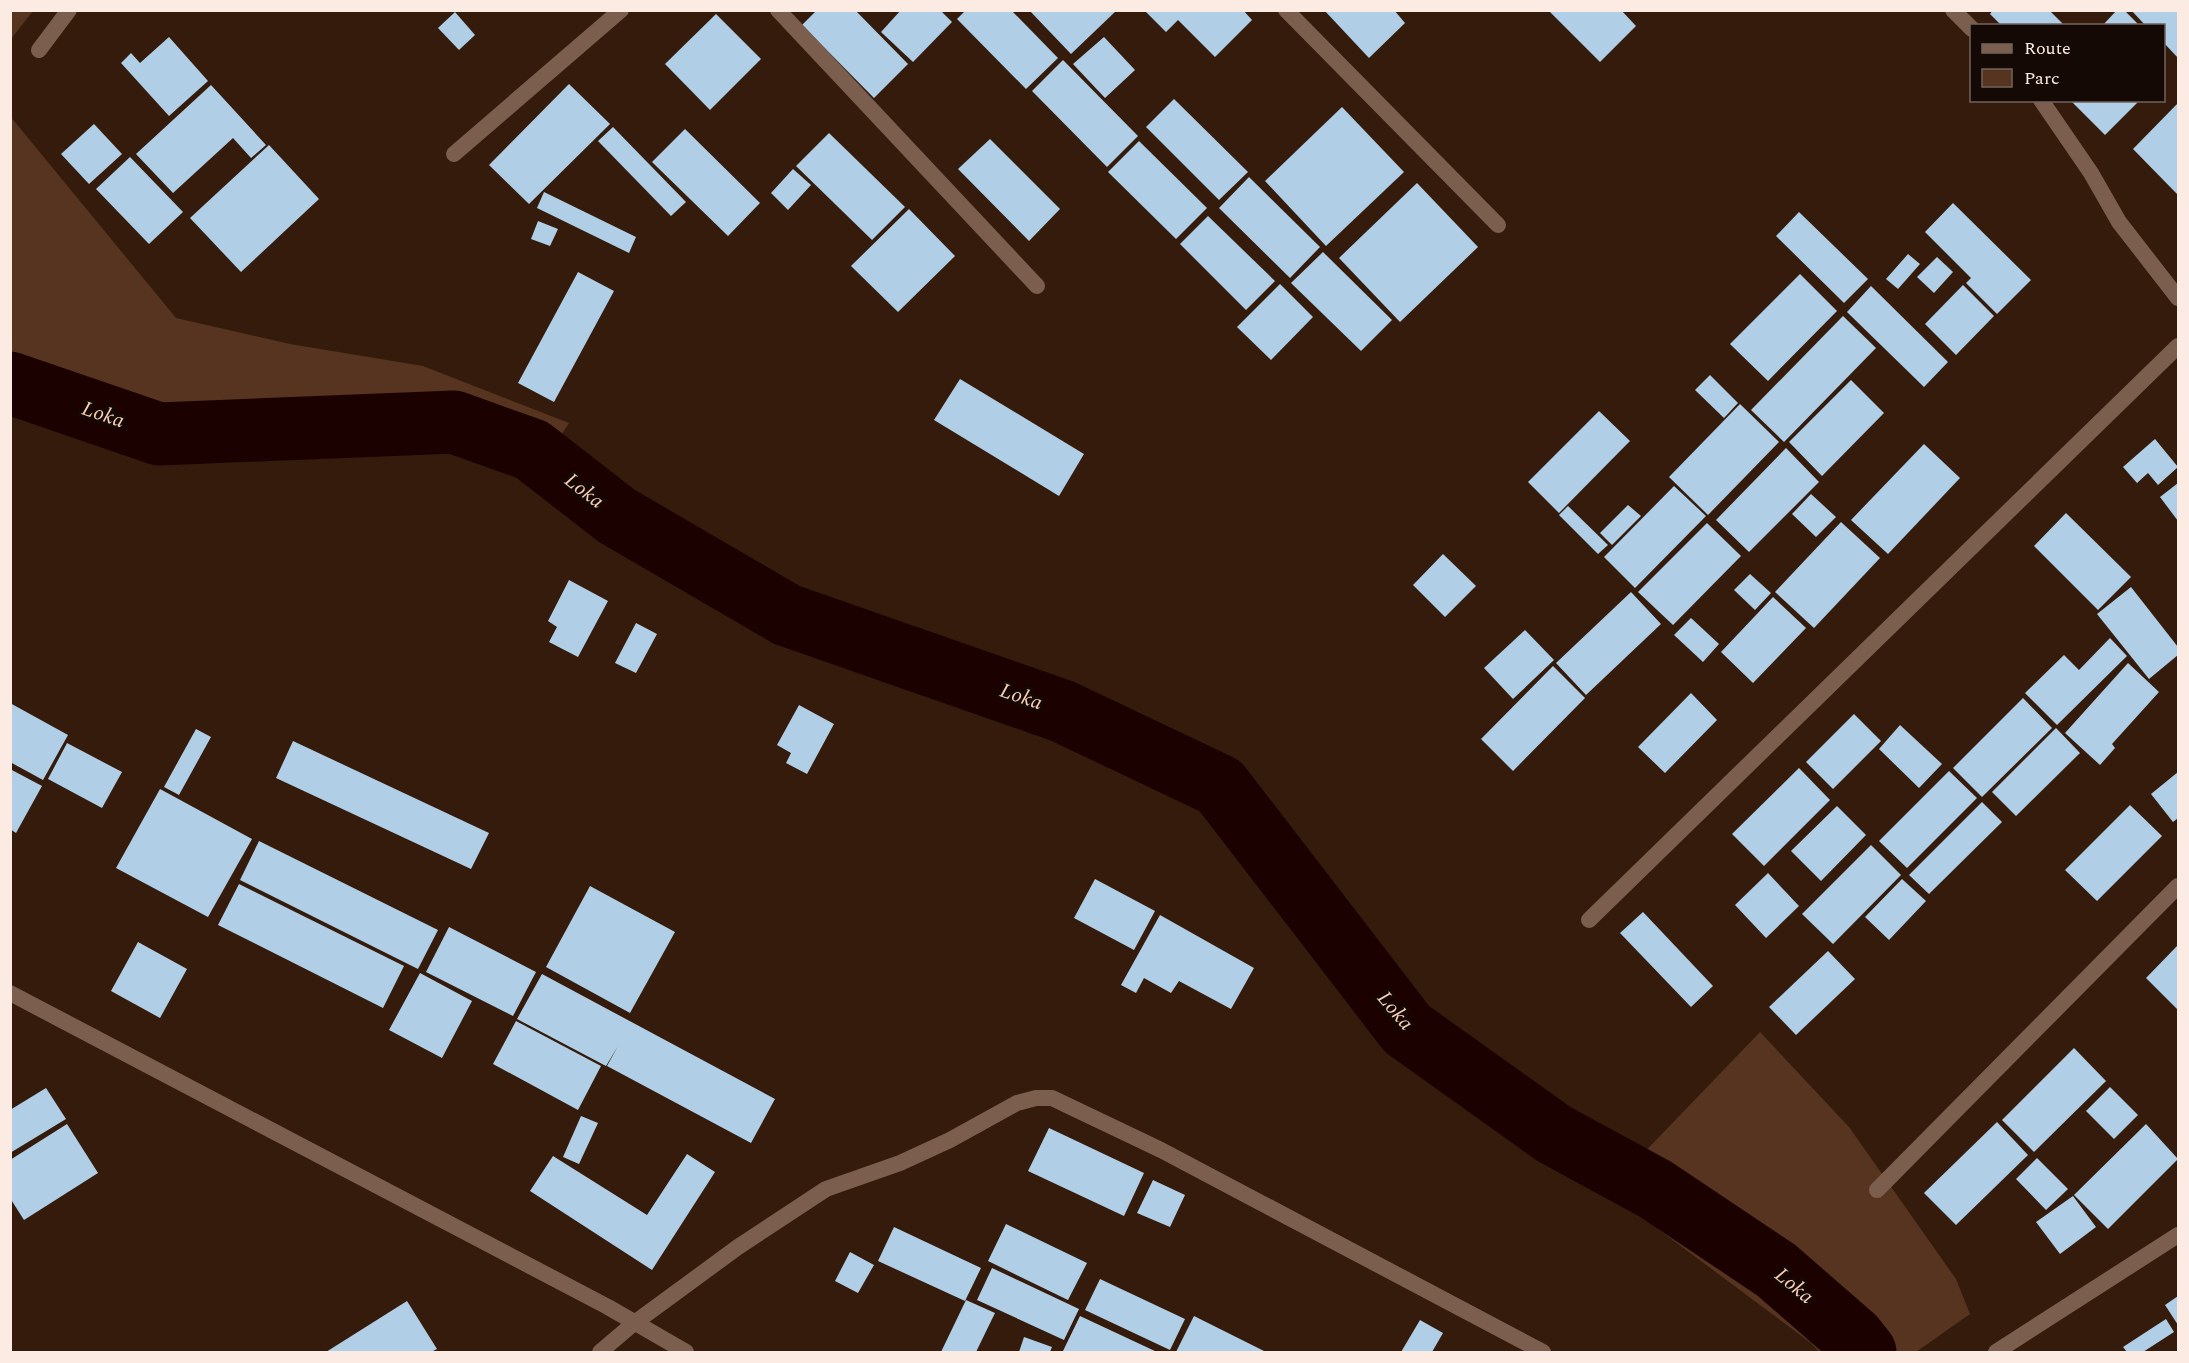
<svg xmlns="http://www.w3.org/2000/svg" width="2189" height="1363" viewBox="0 0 2189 1363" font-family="Spectral,serif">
<rect width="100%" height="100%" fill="#341b0c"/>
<g fill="#563420">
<path d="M11,10L33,11L11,39L10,11Z"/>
<path d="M10,116L176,318L290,344L423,366L569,423L537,473L481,449L210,438L119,396L11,354Z"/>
<path d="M1760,1032L1849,1127L1956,1279L1970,1314L1916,1352H1819L1811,1343L1607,1191Z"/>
</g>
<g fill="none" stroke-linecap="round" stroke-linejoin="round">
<path stroke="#1b0200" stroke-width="63" d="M10,383L159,434L454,422L532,450L617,516L787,615L1062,711L1220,786L1407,1029L1554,1134L1655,1189L1776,1270L1853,1337L1865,1352"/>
</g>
<g fill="#b0cfe6">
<path d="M817,10H855L908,64L874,98L802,25Z"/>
<path d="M901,10H940L952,22L913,62L881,32Z"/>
<path d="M966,10H1011L1058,58L1026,89L957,19Z"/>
<path d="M1029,10H1117L1071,54Z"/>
<path d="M1144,10H1243L1252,20L1215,57L1178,20L1166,32Z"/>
<path d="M1324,10H1394L1405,23L1369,58Z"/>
<path d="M1548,10H1621L1636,26L1600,62Z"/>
<path d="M1993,10H2049L2065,26H2002L1990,14Z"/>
<path d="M2117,10H2124L2138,24L2102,26Z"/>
<path d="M2131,10H2178V58L2164,43V26H2146Z"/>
<path d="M455,12L475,35L459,50L438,28Z"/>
<path d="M716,14L761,59L710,110L665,64Z"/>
<path d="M169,37L208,81L169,116L121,63L131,53L140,63Z"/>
<path d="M1104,37L1135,70L1105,98L1073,64Z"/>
<path d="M1063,60L1138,136L1107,167L1032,91Z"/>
<path d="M569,84L610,124L529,204L489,165Z"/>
<path d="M211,85L266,145L251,158L233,138L173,193L136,154Z"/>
<path d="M1174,99L1248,172L1219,200L1146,127Z"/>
<path d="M2070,100H2136L2138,102L2105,135Z"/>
<path d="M2178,103V195L2133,149Z"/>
<path d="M1342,107L1404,172L1326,246L1265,181Z"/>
<path d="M94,124L122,154L89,184L61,154Z"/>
<path d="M613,127L686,202L671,216L598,141Z"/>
<path d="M685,129L760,203L728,236L652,162Z"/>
<path d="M829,133L905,207L872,240L796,166Z"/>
<path d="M990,139L1060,209L1029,241L958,169Z"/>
<path d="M1139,141L1207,208L1176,239L1108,172Z"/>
<path d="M269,145L319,199L241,272L190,218Z"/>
<path d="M130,157L183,212L149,244L96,189Z"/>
<path d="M793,169L811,185L788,210L771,193Z"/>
<path d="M1249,177L1320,247L1290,278L1219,208Z"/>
<path d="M1417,183L1478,247L1400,322L1339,258Z"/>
<path d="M544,192L636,237L629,253L537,208Z"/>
<path d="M1953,203L2031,280L1997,314L1966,283L1971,278L1925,232Z"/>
<path d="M909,209L955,256L898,312L851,266Z"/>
<path d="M1799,212L1868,279L1844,303L1776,236Z"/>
<path d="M1208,216L1275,281L1246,310L1180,244Z"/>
<path d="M538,221L558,229L550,246L531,239Z"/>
<path d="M1323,252L1392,320L1361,351L1291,283Z"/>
<path d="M1908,254L1920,264L1898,289L1886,279Z"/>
<path d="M1937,257L1953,272L1934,293L1917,277Z"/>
<path d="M578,272L614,291L554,402L518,383Z"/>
<path d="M1800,274L1837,311L1768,381L1730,344Z"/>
<path d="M1280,284L1313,317L1271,360L1237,327Z"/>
<path d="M1963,285L1994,316L1956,355L1925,324Z"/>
<path d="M1871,286L1948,362L1924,387L1847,312Z"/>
<path d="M1843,316L1876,348L1784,442L1751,410Z"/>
<path d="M1710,375L1738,403L1724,418L1695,390Z"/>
<path d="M960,379L1084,454L1059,496L934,420Z"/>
<path d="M1851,380L1884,413L1822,476L1789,442Z"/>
<path d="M1740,404L1779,442L1708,515L1669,477Z"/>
<path d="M1599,411L1630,441L1559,513L1528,482Z"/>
<path d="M2155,439L2178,467L2158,485L2148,473L2137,483L2123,467Z"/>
<path d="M1924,444L1960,478L1888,554L1851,520Z"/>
<path d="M1786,448L1819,482L1749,552L1716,520Z"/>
<path d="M2178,483V521L2160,497Z"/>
<path d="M1674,486L1706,516L1635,588L1604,557Z"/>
<path d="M1811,494L1836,517L1816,537L1792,514Z"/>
<path d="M1628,505L1641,516L1612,545L1600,533Z"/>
<path d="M1568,506L1608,545L1598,554L1559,515Z"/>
<path d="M2066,513L2131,577L2098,610L2034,546Z"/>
<path d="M1841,522L1880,558L1814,628L1775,592Z"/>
<path d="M1707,523L1741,556L1673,625L1638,592Z"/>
<path d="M1443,554L1476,586L1445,617L1413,585Z"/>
<path d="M1750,574L1771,593L1755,610L1734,590Z"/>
<path d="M569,580L608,601L578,657L549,642L557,627L548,621Z"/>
<path d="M2131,587L2178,647V655L2149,679L2097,614Z"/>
<path d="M1631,592L1661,624L1586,695L1556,663Z"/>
<path d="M1773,597L1806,628L1753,683L1721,652Z"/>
<path d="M1691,618L1719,644L1703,662L1674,635Z"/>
<path d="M636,623L657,634L636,673L615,663Z"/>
<path d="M1525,630L1554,660L1513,699L1484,668Z"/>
<path d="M2110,638L2127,656L2057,725L2025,693L2064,655L2079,670Z"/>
<path d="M2128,663L2159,692L2112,744L2115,748L2100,765L2065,733Z"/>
<path d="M1553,666L1585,698L1513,771L1481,739Z"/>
<path d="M1691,693L1717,720L1665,773L1638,747Z"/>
<path d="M2023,698L2052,728L1982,797L1953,768Z"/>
<path d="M10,703L68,735L43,780L10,762Z"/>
<path d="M799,705L834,724L807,774L786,763L791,753L777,745Z"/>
<path d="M1854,714L1881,741L1833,789L1806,762Z"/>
<path d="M1900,725L1942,764L1919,788L1879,749Z"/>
<path d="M2056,728L2080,753L2016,816L1992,792Z"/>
<path d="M196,729L211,737L179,795L164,787Z"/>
<path d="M293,741L489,833L471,869L276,778Z"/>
<path d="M67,743L122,772L102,808L48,779Z"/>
<path d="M1799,768L1830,800L1764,866L1732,834Z"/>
<path d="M10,769L42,786L16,833L10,829Z"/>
<path d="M1949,771L1977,798L1907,868L1879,841Z"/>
<path d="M2178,772V818L2173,822L2151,794Z"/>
<path d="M160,789L252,839L208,917L116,868Z"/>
<path d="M1982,802L2002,822L1929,894L1909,875Z"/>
<path d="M2130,805L2162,836L2097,901L2065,870Z"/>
<path d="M1837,806L1866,835L1821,881L1791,851Z"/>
<path d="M259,841L438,930L418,969L240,880Z"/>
<path d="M1871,845L1901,875L1833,944L1802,914Z"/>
<path d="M1768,873L1799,906L1766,938L1735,905Z"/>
<path d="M1095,879L1155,911L1134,950L1074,918Z"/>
<path d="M1902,879L1926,901L1889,940L1865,917Z"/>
<path d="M239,884L404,966L383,1008L218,925Z"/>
<path d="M590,886L675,932L630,1013L546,967Z"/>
<path d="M1643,912L1713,986L1691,1007L1620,933Z"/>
<path d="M1160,915L1254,968L1231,1009L1179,981L1171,993L1144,978L1136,993L1121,985Z"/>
<path d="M449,927L536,972L513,1016L426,972Z"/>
<path d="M138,942L187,969L160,1018L111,991Z"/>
<path d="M2178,945V1008L2177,1009L2146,978Z"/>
<path d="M1828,951L1855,979L1796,1035L1769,1007Z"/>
<path d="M420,973L472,1001L442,1058L389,1030Z"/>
<path d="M542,974L775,1099L751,1143L607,1066L618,1046L606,1066L517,1019Z"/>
<path d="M516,1021L601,1066L578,1110L493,1064Z"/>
<path d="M2074,1048L2106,1081L2034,1152L2002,1120Z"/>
<path d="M2110,1087L2138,1115L2114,1139L2086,1111Z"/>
<path d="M46,1088L66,1119L10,1153V1110Z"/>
<path d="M581,1116L598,1123L579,1164L563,1157Z"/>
<path d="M1997,1122L2028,1155L1956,1225L1924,1193Z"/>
<path d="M67,1124L98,1173L24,1220L10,1198V1160Z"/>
<path d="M2146,1124L2178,1159L2108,1229L2074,1195Z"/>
<path d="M1049,1128L1144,1173L1124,1216L1028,1171Z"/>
<path d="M687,1154L715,1172L652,1270L530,1191L553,1156L647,1215Z"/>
<path d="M2037,1158L2068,1189L2046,1210L2016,1179Z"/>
<path d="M1153,1180L1185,1195L1170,1227L1137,1213Z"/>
<path d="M2073,1196L2096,1227L2060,1254L2036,1222Z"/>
<path d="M1006,1224L1087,1263L1068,1300L988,1261Z"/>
<path d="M894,1227L981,1268L965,1301L878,1261Z"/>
<path d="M850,1252L874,1265L858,1293L835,1281Z"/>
<path d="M992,1268L1079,1309L1064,1340L977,1300Z"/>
<path d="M1100,1279L1185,1319L1170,1350L1085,1310Z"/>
<path d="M2178,1296V1325L2165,1305Z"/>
<path d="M966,1300L995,1313L976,1352H941Z"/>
<path d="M407,1301L437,1349L431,1352H326Z"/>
<path d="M1080,1316L1157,1352L1063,1351Z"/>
<path d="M1194,1316L1266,1352H1176Z"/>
<path d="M2166,1319L2174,1332L2143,1352H2127L2123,1347Z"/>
<path d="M1420,1320L1443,1333L1432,1352H1401Z"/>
<path d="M1024,1337L1052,1347L1050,1352H1019Z"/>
</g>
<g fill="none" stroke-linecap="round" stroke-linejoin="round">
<g stroke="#7b5e4d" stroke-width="16">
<path d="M778,10L1037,286"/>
<path d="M1286,10L1498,225"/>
<path d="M1953,10L1972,29"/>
<path d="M39,50L69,10"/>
<path d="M2041,100L2091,173L2119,222L2178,298"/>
<path d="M454,154L621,10"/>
<path d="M1589,920L2178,346"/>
<path d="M10,993L608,1307L686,1352"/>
<path d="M1877,1190L2178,886"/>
<path d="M600,1352L633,1324L738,1247L826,1189L900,1163L950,1140L1017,1103L1036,1098H1052L1161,1150L1543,1352"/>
</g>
<path stroke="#7b5e4d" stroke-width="16" d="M1996,1352L2178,1235"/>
</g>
<g text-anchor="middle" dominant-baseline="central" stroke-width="6" stroke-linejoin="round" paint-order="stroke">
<g font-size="21" font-style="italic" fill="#fbcfb7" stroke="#140904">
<text transform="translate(103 415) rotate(19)">Loka</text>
<text transform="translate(584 491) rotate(38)">Loka</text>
<text transform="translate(1021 697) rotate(19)">Loka</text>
<text transform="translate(1395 1011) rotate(50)">Loka</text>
<text transform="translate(1794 1286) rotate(40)">Loka</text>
</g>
</g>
<rect width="2189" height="1363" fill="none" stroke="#fcebe2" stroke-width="24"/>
<rect x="1970" y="24" width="195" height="78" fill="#140904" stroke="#71635d" stroke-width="1.5"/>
<rect x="1982" y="44" width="30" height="9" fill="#7b5e4d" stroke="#71635d" stroke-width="1.5"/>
<text x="2024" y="54" font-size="18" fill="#fcebe2">Route</text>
<rect x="1982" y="69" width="30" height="18" fill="#563420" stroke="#71635d" stroke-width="1.5"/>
<text x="2024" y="84" font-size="18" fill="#fcebe2">Parc</text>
</svg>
